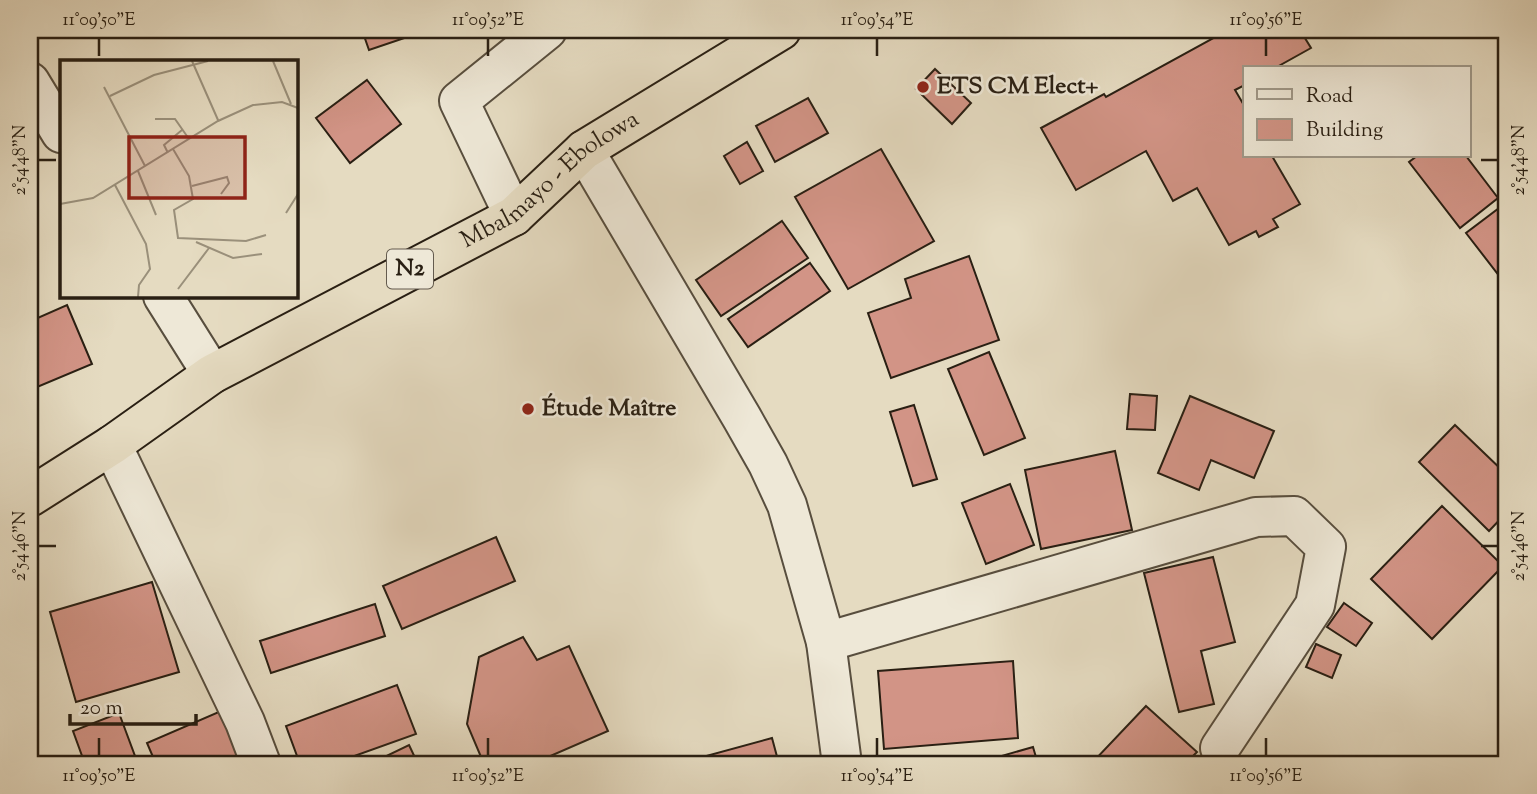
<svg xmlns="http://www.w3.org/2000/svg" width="1537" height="794" viewBox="0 0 1537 794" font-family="'Sorts Mill Goudy',serif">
<rect width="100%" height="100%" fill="#e5dbc1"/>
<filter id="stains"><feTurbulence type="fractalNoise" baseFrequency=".00286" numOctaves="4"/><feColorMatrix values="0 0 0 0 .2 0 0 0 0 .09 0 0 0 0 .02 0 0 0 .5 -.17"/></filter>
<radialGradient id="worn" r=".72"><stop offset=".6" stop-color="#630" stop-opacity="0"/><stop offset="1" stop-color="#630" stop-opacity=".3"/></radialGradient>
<g fill="#d29486" stroke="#291f13" stroke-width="2">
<path d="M362,30H428L369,50Z"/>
<path d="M1218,30H1300L1311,48L1275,68H1245V85L1235,90L1245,107V156H1272L1300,204L1273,219L1278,227L1259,237L1256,231L1229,245L1197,188L1173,201L1146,151L1076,190L1041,128L1104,94L1106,97L1221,34Z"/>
<path d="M935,69L971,103L952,124L916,89Z"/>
<path d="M367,80L401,124L350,163L316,118Z"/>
<path d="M808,98L828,133L775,162L756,126Z"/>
<path d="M747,142L763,171L740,184L724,156Z"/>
<path d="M881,149L934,241L848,289L795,197Z"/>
<path d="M1417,156H1466L1498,198L1460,228L1409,162Z"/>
<path d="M1507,202V286L1466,233Z"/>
<path d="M782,221L808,258L721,316L696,280Z"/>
<path d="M969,256L999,340L891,378L868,313L911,298L905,279Z"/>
<path d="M810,263L830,291L748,347L728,319Z"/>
<path d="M67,305L92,364L30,390V319L31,321Z"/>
<path d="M989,352L1025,438L984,455L948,369Z"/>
<path d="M1130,394L1157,396L1155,430L1127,429Z"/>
<path d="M1190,396L1274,431L1254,478L1211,460L1199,490L1158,473Z"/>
<path d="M914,405L937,479L913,486L890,412Z"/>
<path d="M1455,425L1507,475V512L1489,531L1419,462Z"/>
<path d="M1115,451L1132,530L1041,549L1025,470Z"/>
<path d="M1010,484L1034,545L986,564L962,503Z"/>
<path d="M1442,506L1503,566L1432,639L1371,579Z"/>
<path d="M496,537L515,581L402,629L383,586Z"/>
<path d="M1213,557L1235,642L1201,651L1214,704L1179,712L1144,573Z"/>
<path d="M152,582L179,672L76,702L50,612Z"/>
<path d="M1344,603L1372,623L1356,646L1327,627Z"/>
<path d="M375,604L385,636L271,673L260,641Z"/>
<path d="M523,637L537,660L569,646L608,731L532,764H484L467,724L479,657Z"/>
<path d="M1316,644L1341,655L1332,678L1306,667Z"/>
<path d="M1013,661L1018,738L884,749L878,671Z"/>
<path d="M397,685L416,734L332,764H300L286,726Z"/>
<path d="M1146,706L1197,752L1185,764H1091Z"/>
<path d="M221,711L244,764H156L147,743Z"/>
<path d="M119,713L138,764H85L73,731Z"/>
<path d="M772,738L779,764H677Z"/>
<path d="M409,745L418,764H370Z"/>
<path d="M1033,747L1038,764H974Z"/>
<path d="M75,757L78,764H57Z"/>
</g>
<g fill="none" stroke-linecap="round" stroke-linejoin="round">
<g stroke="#584e3e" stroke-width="42">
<g id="street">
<path d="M30,82L61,133"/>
<path d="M584,150L742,418L768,464L787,505L826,642L842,764"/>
<path d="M514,216L459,101L547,30"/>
<path d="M163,296L212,374"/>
<path d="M112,445L245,722L261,764"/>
<path d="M826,642L1256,517L1294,516L1326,547L1315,605L1220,748"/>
</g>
</g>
<g stroke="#291f13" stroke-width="42">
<g id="highway">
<path id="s1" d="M30,497L112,445L212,374L514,216L584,150L781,30"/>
</g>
</g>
<use href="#street" stroke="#eee8d7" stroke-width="38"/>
<use href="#highway" stroke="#e5dbc1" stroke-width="38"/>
</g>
<path fill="none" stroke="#291f13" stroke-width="2.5" d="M99,38V56M488,38V56M877,38V56M1266,38V56M38,160H56M1481,160H1498M38,546H56M1481,546H1498M99,738V756M488,738V756M877,738V756M1266,738V756"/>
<g fill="#8f2418" stroke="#eee8d7" stroke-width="2.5">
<circle cx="923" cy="87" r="7"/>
<circle cx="528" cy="409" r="7"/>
</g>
<g text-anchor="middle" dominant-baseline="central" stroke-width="5" stroke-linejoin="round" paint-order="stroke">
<rect fill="#eee8d7" stroke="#645b4e" stroke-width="2" x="387" y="249.5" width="46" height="39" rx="5"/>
<g font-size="23" font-weight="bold" fill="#291f13">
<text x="410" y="269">N2</text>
</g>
<g font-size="24" font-weight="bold" fill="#291f13" stroke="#eee8d7" text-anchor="start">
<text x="937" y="87">ETS CM Elect+</text>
<text x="542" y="409">Étude Maître</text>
</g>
<g font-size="24" fill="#291f13" stroke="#eee8d7">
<text stroke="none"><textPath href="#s1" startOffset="611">Mbalmayo - Ebolowa</textPath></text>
</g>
</g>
<g transform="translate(60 60)">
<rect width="238" height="238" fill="#e5dbc1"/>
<path fill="none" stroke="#9a907b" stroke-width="2" d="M132,1L158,60M213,1L231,44M44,27L85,106M50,36L94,15L148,1M95,59H115L129,79M113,89L129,116L133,139L114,150L118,178L186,181L206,175M108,93L104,85L122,70M78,111L96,155M55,125L86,184L90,209L79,225L78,237M132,126L167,117L169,123L161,134M0,144L33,138L158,61L193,45L222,42L238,48M226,153L238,134M136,182L173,198L202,194M118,229L149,188"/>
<path fill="#8f2418" fill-opacity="0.15" stroke="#8f2418" stroke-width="3.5" d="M69,77H185V138H69Z"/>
<rect width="238" height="238" fill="none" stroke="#291f13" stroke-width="3.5"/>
</g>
<rect width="1537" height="794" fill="none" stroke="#e5dbc1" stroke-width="77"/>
<rect x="1243" y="66" width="228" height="91" fill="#eee8d7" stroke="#9f9889" stroke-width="2"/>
<rect x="1257" y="89" width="35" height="10" fill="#eee8d7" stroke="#9f9889" stroke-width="2"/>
<text x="1306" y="102" font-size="21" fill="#291f13">Road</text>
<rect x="1257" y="119" width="35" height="21" fill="#d29486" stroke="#9f9889" stroke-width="2"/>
<text x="1306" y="136" font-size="21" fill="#291f13">Building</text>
<path d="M70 714v10h126v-10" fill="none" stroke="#291f13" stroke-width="3.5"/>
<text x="80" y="714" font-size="21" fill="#291f13" stroke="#eee8d7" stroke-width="5" paint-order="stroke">20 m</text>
<rect x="38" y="38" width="1460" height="718" fill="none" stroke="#291f13" stroke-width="2.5"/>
<g font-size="18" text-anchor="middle" fill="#291f13">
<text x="99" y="25">11°09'50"E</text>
<text x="488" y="25">11°09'52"E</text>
<text x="877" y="25">11°09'54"E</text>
<text x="1266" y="25">11°09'56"E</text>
<text transform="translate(19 160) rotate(-90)" y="6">2°54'48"N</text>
<text transform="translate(1518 160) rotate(-90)" y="6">2°54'48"N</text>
<text transform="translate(19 546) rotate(-90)" y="6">2°54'46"N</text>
<text transform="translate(1518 546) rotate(-90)" y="6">2°54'46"N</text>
<text x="99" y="781">11°09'50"E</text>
<text x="488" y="781">11°09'52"E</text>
<text x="877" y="781">11°09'54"E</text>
<text x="1266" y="781">11°09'56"E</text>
</g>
<rect width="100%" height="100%" filter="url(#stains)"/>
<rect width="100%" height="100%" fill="url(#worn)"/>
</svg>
